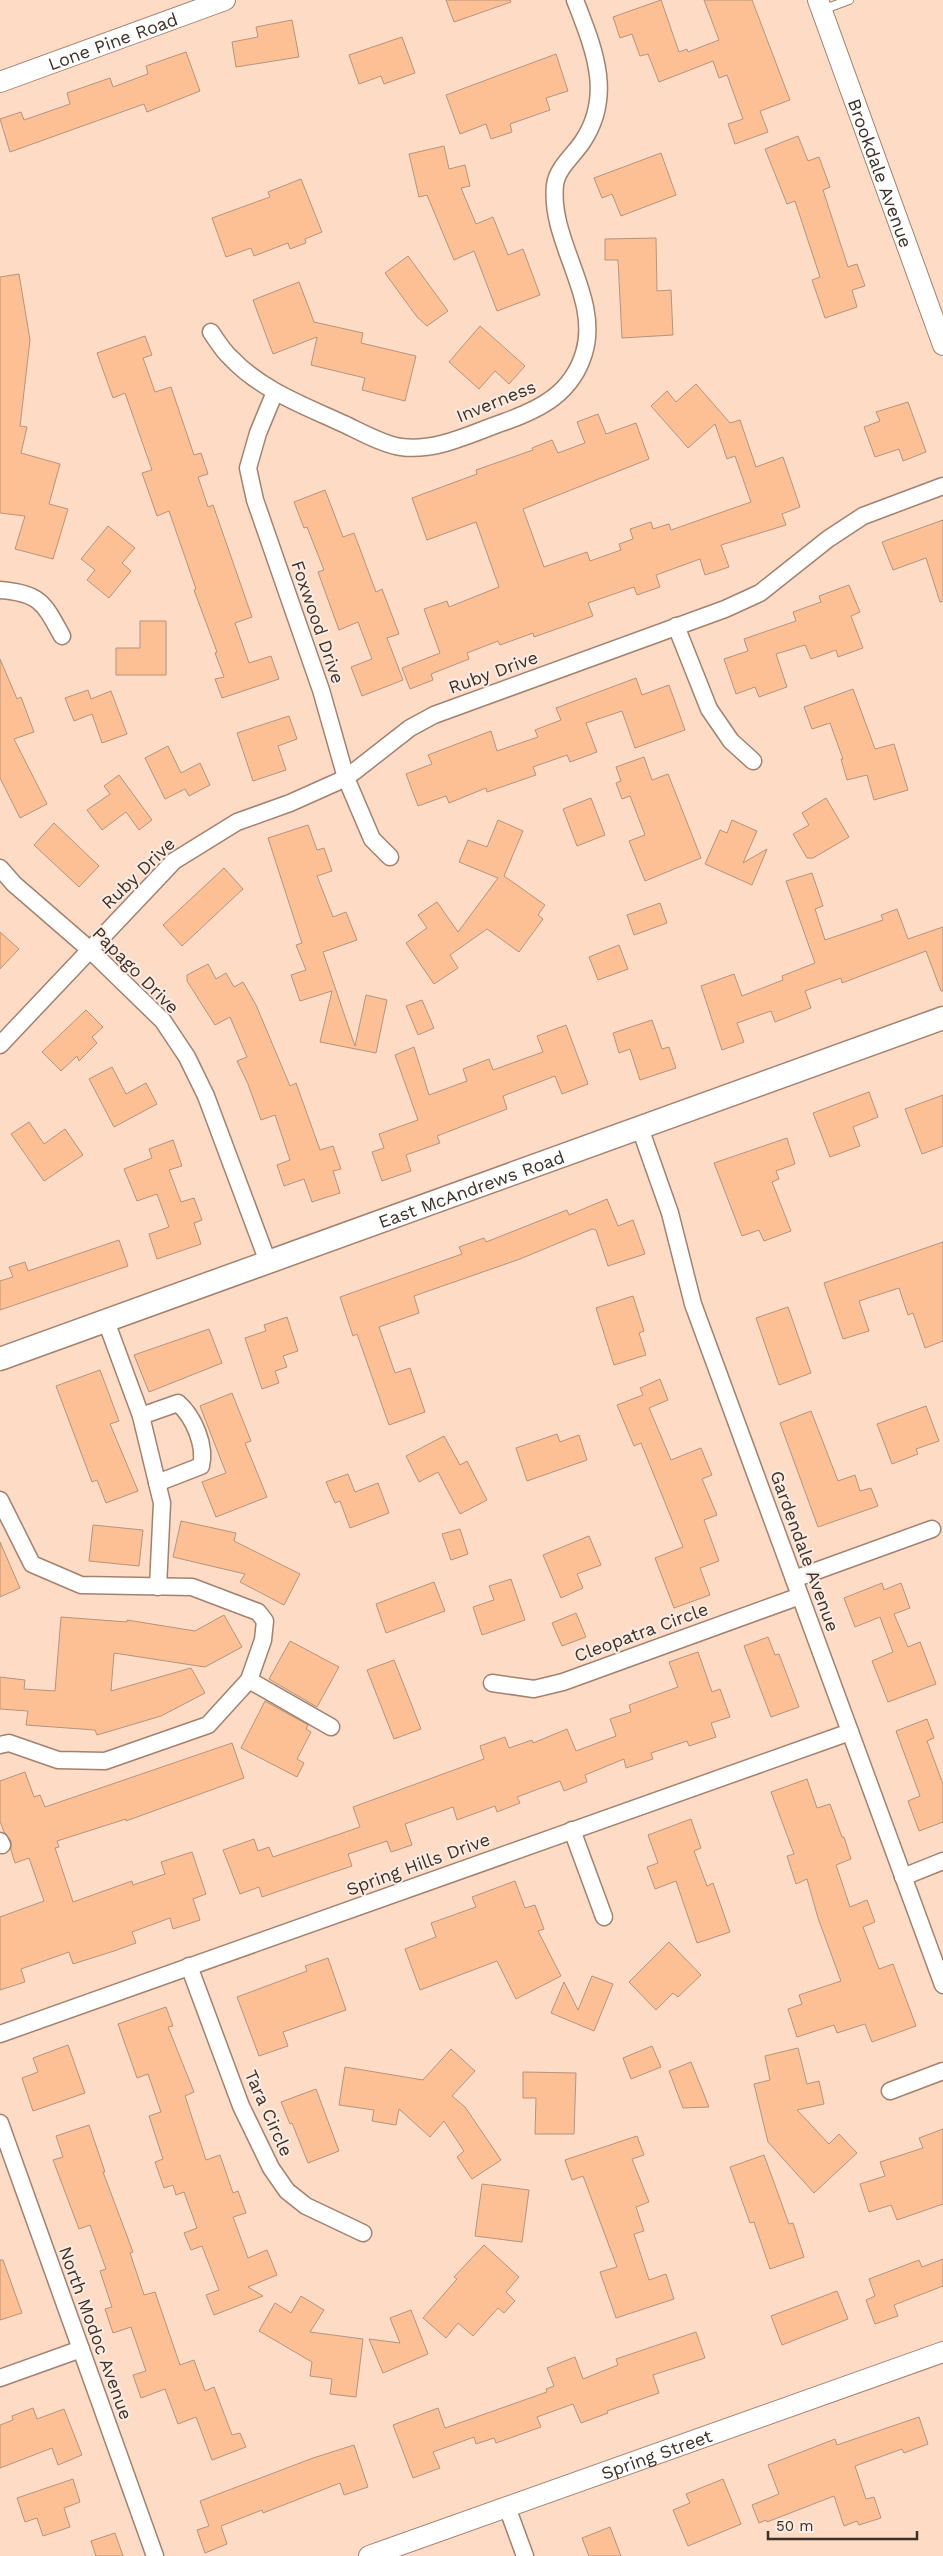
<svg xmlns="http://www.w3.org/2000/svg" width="943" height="2556" viewBox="0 0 943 2556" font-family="'Work Sans',sans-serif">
<rect width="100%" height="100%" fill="#fedbc5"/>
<g fill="#fdc095" stroke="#b4947e">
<path d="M446,0H510L511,2L454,22Z"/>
<path d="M661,0L679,52L687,49L688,52L719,40L704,0H752L790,100L760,111L768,132L735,144L728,124L743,119L727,75L719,78L713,61L659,82L648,54L640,56L632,34L620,38L613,17Z"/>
<path d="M292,20L299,57L236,67L232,42L258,37L256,27Z"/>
<path d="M402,37L415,73L384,84L381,76L359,84L349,55Z"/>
<path d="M186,52L200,91L147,112L144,104L10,152L0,119L21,112L24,120L70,104L67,93L110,78L113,87L148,74L146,66Z"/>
<path d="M556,54L568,91L546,98L550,110L510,124L512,132L491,139L486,124L460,134L446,95Z"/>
<path d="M798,136L808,161L819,157L830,187L823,190L848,267L857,264L865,286L852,290L857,307L825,318L812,280L820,277L795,201L787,204L765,149Z"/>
<path d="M444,146L449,169L465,165L470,186L461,188L476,224L493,217L508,255L523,249L540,295L497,311L474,251L454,260L427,195L419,197L409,154Z"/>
<path d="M661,153L676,195L621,216L612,194L602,198L594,178Z"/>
<path d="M301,179L322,232L305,239L306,243L290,249L288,243L254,256L251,248L226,257L212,218L270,197L268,192Z"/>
<path d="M656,238L657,291L671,290L673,335L622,338L618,260H605V239Z"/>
<path d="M408,256L448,311L427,326L417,317L385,273Z"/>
<path d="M19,274L30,340L20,426L27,427L21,453L60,464L49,504L68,509L53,559L15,549L25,516L0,513V277Z"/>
<path d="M299,282L314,322L363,333L361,343L416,356L405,401L362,390L365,378L311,365L317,337L273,354L253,300Z"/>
<path d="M480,326L525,366L509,384L495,371L479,389L449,362Z"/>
<path d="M145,336L152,355L143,358L155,392L171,387L194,455L201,453L208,474L198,477L208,507L213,505L252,617L235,623L249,663L271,656L279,679L222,698L215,679L224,677L215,653L217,652L194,590L196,589L169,511L157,516L142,473L152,470L125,393L113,398L97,353Z"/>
<path d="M696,384L730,423L740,420L756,467L783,457L800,507L782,514L786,525L721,545L729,567L705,575L700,559L656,575L660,587L637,595L634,587L588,603L593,616L534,637L533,633L500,645L498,641L467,653L469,659L431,674L433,680L410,689L402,668L440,653L424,609L447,601L449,607L499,587L476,522L427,540L412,498L477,474L476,470L533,450L532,448L552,440L558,453L585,443L577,422L598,414L606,434L636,423L649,459L523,509L544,567L587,552L590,561L621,550L619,544L633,539L630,529L651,522L653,529L669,524L671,530L751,502L735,456L727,459L715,424L688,448L651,406L667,391L676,402Z"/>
<path d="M908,402L926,452L903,461L899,449L875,457L864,427L880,421L876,412Z"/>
<path d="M325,490L343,537L354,533L376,592L382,589L399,634L387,638L403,680L362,696L351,667L372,659L358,622L339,630L318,572L324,570L307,527L304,528L294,502Z"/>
<path d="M943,520V601L940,602L926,558L893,570L882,542Z"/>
<path d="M108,526L135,548L122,563L131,571L109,598L87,580L95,570L81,559Z"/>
<path d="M849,585L860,612L851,616L863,648L838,657L836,650L811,659L805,645L776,654L787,687L759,697L755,687L736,694L724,659L748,651L744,639L796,621L793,612L821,602L819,596Z"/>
<path d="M140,621H166V675H116V648H140Z"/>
<path d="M0,659L17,699L21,697L34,732L14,739L47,804L20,818L0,778Z"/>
<path d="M636,678L642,695L669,685L685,730L635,748L622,711L586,723L597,752L570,762L567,755L533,767L536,775L487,792L486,788L449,803L446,796L418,806L406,774L432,764L428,755L491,731L497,751L538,737L535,730L561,720L556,708Z"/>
<path d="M853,689L875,749L894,744L908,790L874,800L867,775L847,780L841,759H843L830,723L812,729L804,707Z"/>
<path d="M88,690L91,699L111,691L127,734L102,743L92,714L74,721L65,698Z"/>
<path d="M289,716L297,739L278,746L286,770L253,781L237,733Z"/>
<path d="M168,746L181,773L200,763L210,785L189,796L185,789L165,799L145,758Z"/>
<path d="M644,757L652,780L668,774L701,858L645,881L629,841L645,835L630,796L622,799L616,783L621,781L616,767Z"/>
<path d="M119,775L152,820L139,830L126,812L102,830L87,810L110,794L104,786Z"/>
<path d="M591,798L605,835L577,846L563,809Z"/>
<path d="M826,798L849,837L813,858H807L793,834L809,825L802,813Z"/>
<path d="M498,820L523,831L504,876L545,905L538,915L543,919L519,952L487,929L450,955L458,968L434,984L406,943L427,928L418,915L437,902L458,932L498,878L459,862L468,840L487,847Z"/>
<path d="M732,820L757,831L743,863L767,849L752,885L705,864L720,830L727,833Z"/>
<path d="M54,823L99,866L79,887L34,845Z"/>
<path d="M308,825L317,850L324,848L332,871L317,876L333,917L346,912L357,940L323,952L355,1046L366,995L387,1000L376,1053L320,1042L332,991L300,1001L291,975L306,970L296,945L302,943L268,838Z"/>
<path d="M224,868L243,889L182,946L163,925Z"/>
<path d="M812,873L823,906L815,909L825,940L883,920L881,915L897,909L908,939L943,927V991H941L926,951L842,983L841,978L805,991L811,1008L775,1022L771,1011L737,1023L744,1042L722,1050L701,986L734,974L742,996L783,980L782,976L815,963L786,881Z"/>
<path d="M660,903L667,923L634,935L627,915Z"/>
<path d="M0,932L19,949L0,969Z"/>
<path d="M619,945L628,969L598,980L589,957Z"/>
<path d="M208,964L216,979L226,973L234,987L243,982L256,1005L290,1086L296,1083L320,1150L333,1146L341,1169L333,1171L340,1193L312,1202L304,1179L284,1186L277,1165L290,1160L275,1115L261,1120L248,1084L237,1061L247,1057L230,1017L215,1025L187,981V975Z"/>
<path d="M422,1000L434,1028L418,1035L406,1006Z"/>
<path d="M86,1010L103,1027L92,1037L97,1043L79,1061L77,1056L61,1071L42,1052Z"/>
<path d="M652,1020L662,1049L669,1047L676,1068L640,1080L630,1049L619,1053L613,1033Z"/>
<path d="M566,1025L588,1084L562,1094L555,1076L503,1096L507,1109L437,1136L440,1143L406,1155L411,1171L382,1181L372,1152L384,1148L379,1134L418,1120L395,1055L414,1047L429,1095L467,1081L463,1069L489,1059L493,1070L543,1052L537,1036Z"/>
<path d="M112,1067L126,1094L146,1083L157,1104L114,1127L89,1079Z"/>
<path d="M869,1092L878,1117L853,1127L860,1146L830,1157L813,1113Z"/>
<path d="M943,1095V1146L922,1154L905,1109Z"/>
<path d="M29,1122L44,1144L65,1129L83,1155L44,1181L11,1134Z"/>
<path d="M787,1138L795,1164L776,1171L779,1179L772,1182L791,1231L764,1241L759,1230L742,1236L714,1163Z"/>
<path d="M173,1140L182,1166L169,1170L181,1202L194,1198L202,1220L194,1223L201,1244L157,1259L149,1234L169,1227L157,1194L137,1201L124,1169L152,1158L149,1149Z"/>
<path d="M607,1199L618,1226L633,1220L645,1254L608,1266L596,1230L592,1229L520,1259L414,1296L419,1313L379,1327L395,1373L410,1368L425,1412L389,1425L357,1334L353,1336L340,1297L462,1254L459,1247L484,1238L486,1242L567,1210L569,1215Z"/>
<path d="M119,1240L128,1266L0,1310V1281L13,1277L9,1267L25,1262L28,1271Z"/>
<path d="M943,1242V1341L925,1348L913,1313L908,1315L899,1288L859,1301L869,1331L843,1339L824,1283Z"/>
<path d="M633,1296L644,1331L639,1333L646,1355L614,1365L596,1308Z"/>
<path d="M788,1307L811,1373L779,1385L756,1318Z"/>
<path d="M287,1317L298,1351L283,1356L287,1367L275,1371L279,1383L262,1389L245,1338L266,1331L264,1325Z"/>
<path d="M209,1329L222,1363L149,1392L134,1355Z"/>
<path d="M100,1370L119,1421L110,1424L138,1491L106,1503L97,1480L92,1482L56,1386Z"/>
<path d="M660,1379L668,1400L649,1408L671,1460L701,1448L712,1475L702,1479L717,1515L704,1520L719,1561L700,1568L710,1595L674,1608L655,1558L683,1547L641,1443L634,1446L617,1405L643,1395L640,1388Z"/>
<path d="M232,1393L251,1441L245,1443L267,1497L216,1517L202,1482L226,1473L200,1406Z"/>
<path d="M926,1406L939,1441L916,1449L918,1454L892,1464L877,1424Z"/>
<path d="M811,1411L838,1481L855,1475L860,1491L871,1488L878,1506L818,1527L780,1423Z"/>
<path d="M557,1434L560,1442L579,1435L587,1460L527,1481L516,1448Z"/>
<path d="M444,1436L460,1465L467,1461L487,1500L460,1514L438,1472L419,1482L406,1456Z"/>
<path d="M348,1474L355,1492L378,1483L389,1513L350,1528L340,1501L335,1503L326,1482Z"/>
<path d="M181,1521L236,1533L234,1541L300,1574L284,1605L240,1582L245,1574L173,1557Z"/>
<path d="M93,1525L143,1530L139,1566L89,1561Z"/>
<path d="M460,1529L468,1554L451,1560L442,1534Z"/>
<path d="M589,1536L601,1565L577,1574L583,1588L561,1598L543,1555Z"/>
<path d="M0,1542L20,1588L0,1597Z"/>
<path d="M511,1579L525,1620L482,1635L473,1607L494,1600L489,1586Z"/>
<path d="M434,1582L445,1611L386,1633L376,1604Z"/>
<path d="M882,1583L884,1590L901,1583L910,1608L894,1614L908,1647L920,1642L936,1684L888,1702L872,1661L893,1652L880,1617L855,1627L844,1598Z"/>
<path d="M576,1613L586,1637L562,1646L552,1623Z"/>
<path d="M224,1615L242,1647L205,1667L114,1653L111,1691L191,1668L205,1693L161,1716L97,1735L95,1730L26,1725L28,1711L0,1709V1677L25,1680L24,1689L55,1691L61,1617L127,1622V1620L195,1631Z"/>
<path d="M768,1637L775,1655L779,1654L799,1707L771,1717L744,1646Z"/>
<path d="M290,1641L339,1667L317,1707L269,1679Z"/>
<path d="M698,1652L712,1692L720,1689L730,1717L711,1723L716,1737L689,1746L687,1741L651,1753L653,1759L626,1768L624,1759L585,1775L587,1782L564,1791L560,1781L517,1797L520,1803L497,1812L495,1806L457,1820L453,1807L405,1824L412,1845L391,1852L387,1841L348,1854L352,1866L331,1873L262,1897L259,1887L240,1894L223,1850L254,1839L258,1851L269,1847L273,1857L360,1827L353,1807L484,1759L480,1746L505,1737L509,1748L532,1740L533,1743L567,1729L576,1751L616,1736L610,1719L631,1712L629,1705L678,1687L669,1662Z"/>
<path d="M394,1660L421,1729L394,1739L367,1670Z"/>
<path d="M265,1701L308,1725L306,1729L311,1732L297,1759L304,1763L297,1777L241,1748Z"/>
<path d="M927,1719L934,1738L927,1741L943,1784V1822L919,1831L908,1801L920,1796L896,1731Z"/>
<path d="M232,1743L244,1778L126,1821V1819L57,1841L59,1847L55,1848L73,1902L132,1881L133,1885L165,1874L161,1862L192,1852L206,1894L193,1899L200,1920L173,1929L170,1918L132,1932L136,1943L114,1951L73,1964L69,1952L21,1969L25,1982L0,1990V1917L44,1901L29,1858L15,1863L11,1850V1841L4,1832L0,1821V1781L25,1772L34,1797L40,1795L45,1807Z"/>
<path d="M807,1779L817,1808L830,1804L842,1837H844L851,1859L836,1865L850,1907L867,1900L875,1922L863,1927L879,1969L893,1964L916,2026L872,2042L865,2024L837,2033L834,2025L797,2037L788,2009L802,2004L799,1995L841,1981L818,1918L807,1879L796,1884L787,1856L794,1854L771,1792Z"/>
<path d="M691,1819L701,1848L694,1851L707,1886L713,1883L730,1932L697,1943L676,1881L655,1889L647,1867L658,1863L648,1835Z"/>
<path d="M515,1881L525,1908L535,1905L544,1929L538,1931L561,1976L516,1999L497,1961L420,1990L405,1949L436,1937L431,1923L476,1907L472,1897Z"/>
<path d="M669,1942L701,1975L678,1997L673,1993L656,2010L629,1982Z"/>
<path d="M328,1958L346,2010L283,2032L288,2046L259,2056L237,1997L307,1971L305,1966Z"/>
<path d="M592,1976L613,1984L594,2031L551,2013L564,1982L578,2010Z"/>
<path d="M166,2007L173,2026L168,2027L194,2092L185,2096L206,2160L220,2155L233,2193L238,2191L246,2213L233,2217L248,2258L267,2250L277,2275L248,2287L263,2296L214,2315L206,2295L219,2290L202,2246L191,2250L184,2233L197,2228L184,2192L176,2195L173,2185L164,2188L155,2162L163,2159L149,2116L161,2112L148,2074L137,2078L118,2024Z"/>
<path d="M68,2045L85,2093L33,2111L22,2078L38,2072L33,2058Z"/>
<path d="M652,2046L661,2067L631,2079L623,2058Z"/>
<path d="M798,2048L807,2084L819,2081L824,2104L797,2110L829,2144L839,2134L857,2153L814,2193L768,2142L754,2084L770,2080L765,2056Z"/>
<path d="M451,2049L475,2071L452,2096L465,2107L501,2160L472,2179L457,2157L464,2151L444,2121L430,2137L399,2109L396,2125L372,2121L374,2110L339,2105L345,2067L423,2080Z"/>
<path d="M691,2062L709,2107L683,2108L669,2071Z"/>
<path d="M523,2072L576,2073L574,2134H535L536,2098H523Z"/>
<path d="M316,2089L339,2151L308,2163L292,2123L290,2124L281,2102Z"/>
<path d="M89,2125L105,2172H103L133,2252L130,2253L144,2295L155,2292L180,2365L194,2360L205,2391L214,2387L232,2435L240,2433L246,2447L212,2460L196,2417L178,2424L165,2389L141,2398L133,2375L146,2371L131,2327L113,2333L105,2309L112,2307L100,2271L106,2269L90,2225L79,2229L53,2160L63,2157L56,2136Z"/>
<path d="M943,2129V2204L897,2220L891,2205L869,2212L860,2184L885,2176L880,2162L923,2148L919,2138Z"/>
<path d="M637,2136L644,2155L632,2159L649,2202L636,2207L644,2231L634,2234L649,2280L666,2274L674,2299L616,2318L600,2272L617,2267L583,2176L572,2180L565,2160Z"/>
<path d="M764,2155L789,2224L793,2223L804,2257L770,2269L754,2222L750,2223L730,2167Z"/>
<path d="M482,2184L529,2190L522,2242L475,2236Z"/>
<path d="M484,2245L519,2277L506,2292L515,2301L504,2313L498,2308L473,2336L458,2323L446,2338L423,2318L457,2279L454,2277Z"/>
<path d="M943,2259V2286L894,2305L898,2316L875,2324L866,2300L875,2296L869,2279L919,2260L922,2267Z"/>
<path d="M0,2260H3L22,2313L0,2320Z"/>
<path d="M837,2291L848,2319L782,2345L771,2316Z"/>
<path d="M301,2296L324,2310L310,2332L363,2339L356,2397L330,2394L332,2379L310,2376L312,2362L259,2331L275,2303L291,2313Z"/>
<path d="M411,2310L428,2354L383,2373L369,2339L400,2343L390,2318Z"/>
<path d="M696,2332L705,2358L653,2375L659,2393L607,2411L608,2413L581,2423L573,2404L537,2417L541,2427L496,2443L494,2438L476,2444L474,2437L433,2452L440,2468L413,2478L393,2425L438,2408L445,2428L547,2392L546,2389L554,2386L547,2368L575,2357L583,2379L618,2365L616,2359Z"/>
<path d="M33,2408L37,2419L64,2409L82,2455L58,2465L52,2448L0,2468V2425L13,2420L12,2416Z"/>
<path d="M919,2417L928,2444L904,2453L902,2449L855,2466L866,2499L874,2497L881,2518L859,2525L857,2521L844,2526L834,2496L767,2522L766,2520L759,2523L752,2505L779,2494L768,2465L835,2439L837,2445Z"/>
<path d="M354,2445L368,2487L344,2495L340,2483L263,2513L262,2510L221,2526L227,2544L205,2553L197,2530L209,2526L200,2501L313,2458Z"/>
<path d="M73,2479L80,2502L64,2508L70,2527L43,2536L37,2518L25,2522L17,2498Z"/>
<path d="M723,2479L741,2524L688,2546L673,2510L690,2503L686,2494Z"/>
<path d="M610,2527L621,2556H589L582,2538Z"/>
<path d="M115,2533L123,2556H96L91,2541Z"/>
</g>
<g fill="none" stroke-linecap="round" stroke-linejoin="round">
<g stroke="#a2826e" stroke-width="10">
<path id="service" d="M822,10L849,0"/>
</g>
<g stroke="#a2826e" stroke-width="19">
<g id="minor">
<path d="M211,332C217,341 223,351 231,358C261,390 305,406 344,424C359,431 384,445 401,447C436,452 472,433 504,422C541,409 572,393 584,353C601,297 549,242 555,185C557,168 574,155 583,141C614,94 593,47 575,0"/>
<path d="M275,392L258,433L248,468L255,500L321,690L346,778L372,839L390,857"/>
<path d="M0,590C40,593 44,603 62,636"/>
<path d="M676,626L709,709L731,741L753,761"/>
<path d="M0,868L14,884L89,949L163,1021L187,1057L206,1096L268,1262"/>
<path d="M0,1045L174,861L237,822L290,803L346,778L410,728L434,715L725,609L760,593L828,539L863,516L943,486"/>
<path d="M640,1128L670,1213L693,1304L943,1985"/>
<path d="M106,1321L141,1416L162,1503L158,1587"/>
<path d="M141,1416L178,1403C194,1417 206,1446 201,1466L157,1483"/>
<path d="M0,1500L32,1564L81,1585L192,1587L258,1612L265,1621L263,1640L249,1680L208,1725L105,1761L58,1760L9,1743L0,1745"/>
<path d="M794,1579L932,1529"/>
<path d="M249,1680L331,1727"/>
<path d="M492,1683L534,1689L563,1682L800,1596"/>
<path d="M572,1830L604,1917"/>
<path d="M0,1841L2,1845"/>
<path d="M903,1877L943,1861"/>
<path d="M189,1966L241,2106L271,2168L287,2191L306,2206L363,2233"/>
<path d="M0,2034L850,1732"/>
<path d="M890,2091L943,2071"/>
<path d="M0,2123L155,2556"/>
<path d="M0,2378L81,2349"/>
<path d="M507,2507L525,2556"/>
</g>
</g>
<g stroke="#a2826e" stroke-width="22">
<g id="tertiary">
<path id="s1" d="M818,0L943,345"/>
<path id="s2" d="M0,82L225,0"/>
<path id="s3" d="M369,2556L943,2352"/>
</g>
</g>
<g stroke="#a2826e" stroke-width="25">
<g id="secondary">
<path id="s4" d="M0,1359L943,1018"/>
</g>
</g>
<use href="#service" stroke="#fff" stroke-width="8"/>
<use href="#minor" stroke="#fff" stroke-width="16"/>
<use href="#tertiary" stroke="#fff" stroke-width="20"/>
<use href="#secondary" stroke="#fff" stroke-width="22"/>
</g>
<g text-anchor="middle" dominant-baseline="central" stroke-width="4" stroke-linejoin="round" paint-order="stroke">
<g font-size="18" fill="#3d3027" stroke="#fbede4">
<text stroke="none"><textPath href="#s2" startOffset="120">Lone Pine Road</textPath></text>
<text stroke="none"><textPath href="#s1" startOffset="184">Brookdale Avenue</textPath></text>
<text transform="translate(496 401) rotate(-22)">Inverness</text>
<text transform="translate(318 622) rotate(71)">Foxwood Drive</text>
<text transform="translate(493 672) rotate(-20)">Ruby Drive</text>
<text transform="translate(138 873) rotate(-44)">Ruby Drive</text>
<text transform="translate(136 970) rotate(45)">Papago Drive</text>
<text stroke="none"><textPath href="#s4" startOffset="501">East McAndrews Road</textPath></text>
<text transform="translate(805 1551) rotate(70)">Gardendale Avenue</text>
<text transform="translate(641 1632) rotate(-20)">Cleopatra Circle</text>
<text transform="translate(418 1864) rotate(-20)">Spring Hills Drive</text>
<text transform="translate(269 2113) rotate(66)">Tara Circle</text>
<text transform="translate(96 2333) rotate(70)">North Modoc Avenue</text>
<text stroke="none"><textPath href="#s3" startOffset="305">Spring Street</textPath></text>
</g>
</g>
<path d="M768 2531v8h149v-8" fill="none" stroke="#3d3027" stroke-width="2.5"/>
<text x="776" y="2531" font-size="15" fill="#3d3027" stroke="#fbede4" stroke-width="4" paint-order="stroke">50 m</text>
</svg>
